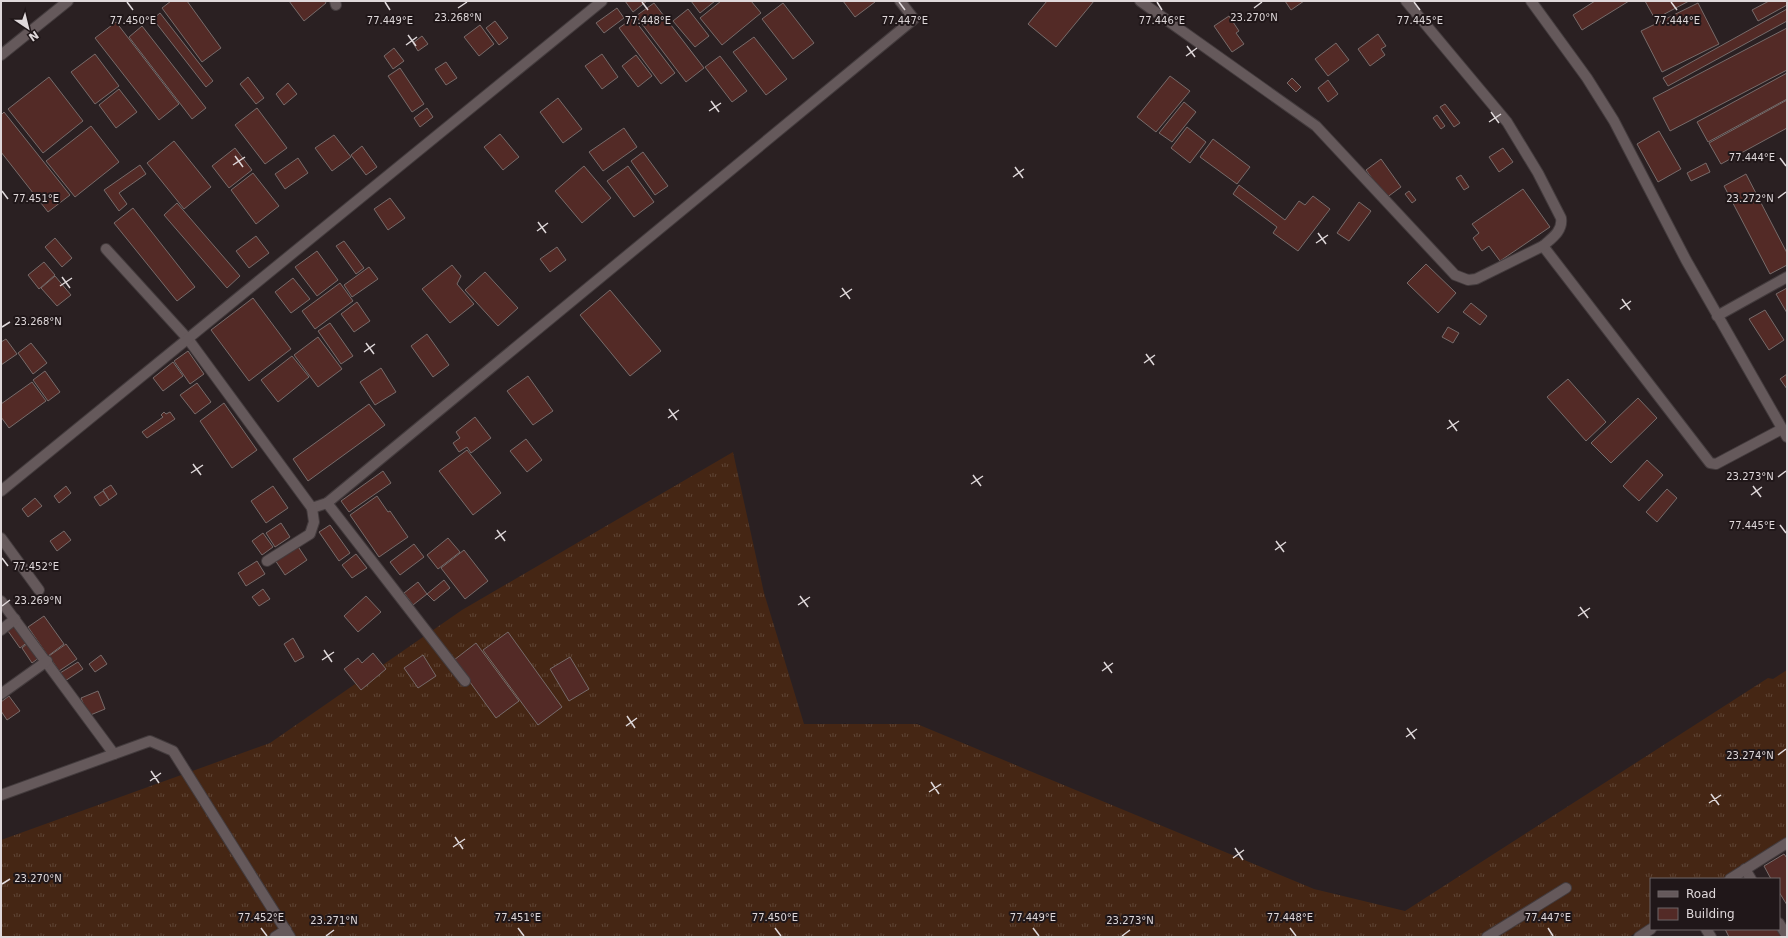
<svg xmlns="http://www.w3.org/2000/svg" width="1788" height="938" viewBox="0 0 1788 938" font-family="'DejaVu Sans',sans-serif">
<defs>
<pattern id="grass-tufts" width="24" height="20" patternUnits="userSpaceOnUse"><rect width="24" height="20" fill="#452614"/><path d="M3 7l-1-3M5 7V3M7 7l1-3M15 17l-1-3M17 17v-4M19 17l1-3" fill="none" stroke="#5f4536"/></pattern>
</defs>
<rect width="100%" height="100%" fill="#2a2022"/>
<path fill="url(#grass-tufts)" d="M733,452L764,593L804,724H917L1314,889L1405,911L1768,678L1773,679L1787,670V840L1723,879H1651V923L1629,937H1V840L270,743L462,610Z"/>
<g fill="#532a26" stroke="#776b6a">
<path d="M171,1H187L221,48L202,62L162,8Z"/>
<path d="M289,1H325L326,3L304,21Z"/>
<path d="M625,1H647L633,12Z"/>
<path d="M691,1H715L700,13Z"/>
<path d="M721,1H751L761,13L722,45L700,18Z"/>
<path d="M843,1H874L875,2L855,17Z"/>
<path d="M1047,1H1094L1056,47L1028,24Z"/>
<path d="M1285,1H1304L1291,10Z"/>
<path d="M1595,1H1629L1582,30L1573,15Z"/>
<path d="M1645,1H1689L1655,19Z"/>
<path d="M1769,1H1787V5L1758,21L1752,10Z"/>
<path d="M654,3L704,68L686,82L636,16Z"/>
<path d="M783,3L814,43L793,59L762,19Z"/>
<path d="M1698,3L1719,44L1662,72L1641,31Z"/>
<path d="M617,8L624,18L604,33L596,23Z"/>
<path d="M688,9L709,36L695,47L673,21Z"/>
<path d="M1787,9V21L1668,86L1663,78Z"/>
<path d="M160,13L213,81L206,87L153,19Z"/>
<path d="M1229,16L1239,31L1236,33L1244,44L1232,52L1214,26Z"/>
<path d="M633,18L675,73L661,84L619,28Z"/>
<path d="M495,21L508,38L499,45L486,28Z"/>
<path d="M116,22L179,104L159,120L95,38Z"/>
<path d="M480,25L494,44L479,56L464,37Z"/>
<path d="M142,26L206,108L192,119L129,37Z"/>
<path d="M1787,28V70L1670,131L1653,98Z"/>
<path d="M1378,34L1386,46L1381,49L1385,55L1370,66L1358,49Z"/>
<path d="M422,36L428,44L418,51L413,43Z"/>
<path d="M754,37L787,79L766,95L733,52Z"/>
<path d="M1336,43L1349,60L1328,76L1315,59Z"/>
<path d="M394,48L404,61L393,69L384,56Z"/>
<path d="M95,54L119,86L95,104L71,72Z"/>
<path d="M602,54L618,77L602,89L585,66Z"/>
<path d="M636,55L652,76L638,87L622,66Z"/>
<path d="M720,56L747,91L732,102L705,67Z"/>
<path d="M446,62L457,78L446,85L435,69Z"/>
<path d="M400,68L424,104L412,112L388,76Z"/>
<path d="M1787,73V99L1708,142L1697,122Z"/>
<path d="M1170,76L1190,91L1156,132L1137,117Z"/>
<path d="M49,77L83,121L43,153L8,109Z"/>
<path d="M248,77L264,98L256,104L240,84Z"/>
<path d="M1292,78L1301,87L1296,92L1287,83Z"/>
<path d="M1328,80L1338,94L1328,102L1318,88Z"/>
<path d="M288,83L297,94L284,105L276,94Z"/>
<path d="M119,89L137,112L116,128L99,105Z"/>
<path d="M558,98L582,129L563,143L540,112Z"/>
<path d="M1787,100V128L1721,164L1709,143Z"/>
<path d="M1184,102L1196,112L1172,142L1159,133Z"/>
<path d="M1445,104L1460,123L1454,127L1440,107Z"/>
<path d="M257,108L287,148L265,164L235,125Z"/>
<path d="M427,108L433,117L420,127L414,118Z"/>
<path d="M4,112L70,195L48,212L1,152V115Z"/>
<path d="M1437,115L1445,126L1441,129L1433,118Z"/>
<path d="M91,126L119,162L75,197L46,161Z"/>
<path d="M1187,127L1206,142L1190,163L1171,148Z"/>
<path d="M624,128L637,147L603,171L589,152Z"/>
<path d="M1659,131L1681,169L1658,182L1637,144Z"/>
<path d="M500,134L519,157L503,170L484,147Z"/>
<path d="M334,135L351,157L332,171L315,148Z"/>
<path d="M1213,139L1250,167L1237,184L1200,157Z"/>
<path d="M174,141L211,187L184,209L147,163Z"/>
<path d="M362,146L377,167L366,175L351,155Z"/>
<path d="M235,148L252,170L229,188L212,166Z"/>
<path d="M1503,148L1513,162L1499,172L1489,157Z"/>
<path d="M643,152L668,186L655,195L631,161Z"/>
<path d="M298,158L308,173L285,189L275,174Z"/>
<path d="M1381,159L1401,187L1386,198L1366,170Z"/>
<path d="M1706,163L1710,172L1691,181L1687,173Z"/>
<path d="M140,165L146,174L119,193L127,204L119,211L104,190Z"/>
<path d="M584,166L611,198L582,223L555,191Z"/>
<path d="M628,166L654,202L634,217L607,181Z"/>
<path d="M253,173L279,206L256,224L231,190Z"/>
<path d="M1746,174L1787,253V265L1770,274L1724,186Z"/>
<path d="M1461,175L1469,187L1464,190L1456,178Z"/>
<path d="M1239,185L1285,220L1299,201L1305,205L1313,196L1330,209L1298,251L1273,233L1277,227L1233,194Z"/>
<path d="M1523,189L1550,227L1500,261L1489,246L1482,251L1473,238L1479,233L1472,224Z"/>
<path d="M1409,191L1416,200L1412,203L1405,194Z"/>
<path d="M390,198L405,218L388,230L374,209Z"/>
<path d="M1359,202L1371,211L1349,241L1337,233Z"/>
<path d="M177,203L240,276L227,288L164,215Z"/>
<path d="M133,208L195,287L177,301L114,223Z"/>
<path d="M256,236L269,253L249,268L236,251Z"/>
<path d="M55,238L72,258L62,267L45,247Z"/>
<path d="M344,241L364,268L356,274L336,246Z"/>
<path d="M557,247L566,260L550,272L540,259Z"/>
<path d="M317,251L338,280L317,296L295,267Z"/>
<path d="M44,262L55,275L39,289L28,275Z"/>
<path d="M1426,264L1456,293L1438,313L1407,283Z"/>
<path d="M452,265L461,276L457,284L474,304L450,323L422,289Z"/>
<path d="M369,267L378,279L352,297L344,285Z"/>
<path d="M485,272L518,308L498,326L465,290Z"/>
<path d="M55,276L71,295L57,306L41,288Z"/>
<path d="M293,278L310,299L291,313L275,292Z"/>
<path d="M340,283L353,301L315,329L302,311Z"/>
<path d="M1787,288V313L1776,294Z"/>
<path d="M610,290L661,351L630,376L580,315Z"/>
<path d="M253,298L291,349L249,381L211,330Z"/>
<path d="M357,302L370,321L354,332L341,314Z"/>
<path d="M1471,303L1487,316L1480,325L1463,312Z"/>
<path d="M1765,310L1784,340L1769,350L1749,319Z"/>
<path d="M330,323L353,356L341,364L318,331Z"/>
<path d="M1448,327L1459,333L1453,343L1442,337Z"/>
<path d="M427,334L449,365L433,377L411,346Z"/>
<path d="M318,337L342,369L318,387L294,355Z"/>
<path d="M6,339L17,354L1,365V342Z"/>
<path d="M31,343L47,363L33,374L18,353Z"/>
<path d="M188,351L204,374L190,384L174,361Z"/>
<path d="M292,356L309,377L278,402L261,380Z"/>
<path d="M173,362L183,376L163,391L153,378Z"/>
<path d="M381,368L396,392L375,405L360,382Z"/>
<path d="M45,371L60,392L48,401L33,380Z"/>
<path d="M1787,374V389L1780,379Z"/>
<path d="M528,376L553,411L533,425L507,391Z"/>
<path d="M1568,379L1606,422L1586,441L1547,397Z"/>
<path d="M32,382L46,401L9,428L1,417V404Z"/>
<path d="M197,383L211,402L195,414L180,395Z"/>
<path d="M1638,398L1657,418L1611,463L1591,443Z"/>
<path d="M224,403L257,450L232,468L200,421Z"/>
<path d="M369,404L385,425L308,481L293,459Z"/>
<path d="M164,412L166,414L170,412L175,419L147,438L142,432L163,417L161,415Z"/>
<path d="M475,417L491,438L471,453L467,447L459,452L453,443L460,438L456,432Z"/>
<path d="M526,439L542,460L527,472L510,451Z"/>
<path d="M467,450L501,493L473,515L439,471Z"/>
<path d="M1647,460L1663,475L1639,501L1623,486Z"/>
<path d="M383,471L391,483L349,512L341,501Z"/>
<path d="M111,485L117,494L109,500L103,490Z"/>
<path d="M66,486L71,493L59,503L54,496Z"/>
<path d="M273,486L288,508L266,523L251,501Z"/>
<path d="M1667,489L1677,498L1657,522L1646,512Z"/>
<path d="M103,491L109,500L100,506L94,497Z"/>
<path d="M377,496L388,512L390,511L408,537L379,557L350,515Z"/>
<path d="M35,498L42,506L28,517L22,509Z"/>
<path d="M281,523L290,537L275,547L266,533Z"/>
<path d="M330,525L350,553L339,561L319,532Z"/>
<path d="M64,531L71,540L57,551L50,541Z"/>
<path d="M263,533L273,547L262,555L252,541Z"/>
<path d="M448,538L460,552L438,569L427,555Z"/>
<path d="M414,544L424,557L400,575L390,562Z"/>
<path d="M297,545L307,560L285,575L275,560Z"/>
<path d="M464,550L488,581L465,599L441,568Z"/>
<path d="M356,554L367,568L352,578L342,565Z"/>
<path d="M257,561L265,574L246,586L238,573Z"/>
<path d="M444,580L450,588L434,601L427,594Z"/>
<path d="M418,582L427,594L413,605L404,593Z"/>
<path d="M263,589L270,599L259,606L252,597Z"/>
<path d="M366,596L381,612L358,632L344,616Z"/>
<path d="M44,616L64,644L48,656L28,627Z"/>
<path d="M16,625L29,641L20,648L8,631Z"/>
<path d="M508,632L562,707L538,725L483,650Z"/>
<path d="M293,638L304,657L295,662L284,644Z"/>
<path d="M29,642L40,657L32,663L22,648Z"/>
<path d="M476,643L519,701L496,718L454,660Z"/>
<path d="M66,644L77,659L59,671L49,656Z"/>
<path d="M373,653L386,669L361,690L344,669L358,658L362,663Z"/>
<path d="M101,655L107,664L95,672L89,664Z"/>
<path d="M423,655L436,676L418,688L404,668Z"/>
<path d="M570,657L589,689L569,701L550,669Z"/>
<path d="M78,662L83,669L65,681L60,673Z"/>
<path d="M98,691L105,709L88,716L81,698Z"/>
<path d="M9,696L20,711L7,720L1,711V702Z"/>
<path d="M1784,854L1787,858V905L1779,892V879H1771L1764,866Z"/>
<path d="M1725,929H1779L1784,937H1729Z"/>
</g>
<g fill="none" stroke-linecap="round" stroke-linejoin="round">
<g stroke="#433b3d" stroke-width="12">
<g id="minor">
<path d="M335,1L336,5"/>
<path d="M1140,1L1316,126L1455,275L1468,280L1476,279L1543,246L1710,463L1716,464L1782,429"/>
<path d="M1406,1L1507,122L1538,173L1561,218C1563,231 1552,238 1543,246"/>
<path d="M1531,1L1587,78L1614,121L1686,260L1787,437"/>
<path d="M1,55L68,1"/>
<path d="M106,249L188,339L312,508L327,503L914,19L900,1"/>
<path d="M1717,316L1787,277"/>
<path d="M1,491L602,1"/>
<path d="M327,503L465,681"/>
<path d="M1,538L39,590"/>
<path d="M267,561L310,534L314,522L312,508"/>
<path d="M1,601L114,754"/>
<path d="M1,630L15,619"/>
<path d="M1,694L47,661"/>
<path d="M1,795L150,741L173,751L290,937"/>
<path d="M1745,869L1751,879"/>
<path d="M1730,879L1787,843"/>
<path d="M1779,923L1787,936"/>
<path d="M1706,929L1711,937"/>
<path d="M275,937L286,930"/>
<path d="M1487,937L1566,888"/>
<path d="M1639,937L1651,929"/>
</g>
</g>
<use href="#minor" stroke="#65595b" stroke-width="10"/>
</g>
<path fill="none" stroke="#dfd8da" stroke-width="1.5" d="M127,2L133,10M385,2L390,10M642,2L648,10M899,2L905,10M1157,2L1162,10M1414,2L1420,10M1671,2L1677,10M458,8L467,2M1254,8L1262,2M408,35L416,46M406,45L417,37M1187,46L1195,57M1186,56L1197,48M711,101L719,112M709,111L721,103M1491,112L1499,123M1489,122L1501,114M235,156L243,167M1780,158L1786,166M233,165L245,157M1015,167L1023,178M1013,177L1024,169M2,191L8,199M1778,198L1786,192M538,222L546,233M537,231L548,223M1318,233L1326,244M1316,243L1328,235M62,277L70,288M60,286L72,278M842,288L850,299M840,297L852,289M1622,299L1630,310M1620,309L1631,301M2,327L10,322M366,343L374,354M364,352L375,344M1146,354L1154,365M1144,363L1155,355M669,409L677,420M668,418L679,410M1449,420L1457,431M1447,429L1459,421M193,464L201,475M191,473L203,465M973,475L981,486M1778,477L1786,471M971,484L983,476M1753,486L1761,497M1751,495L1762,487M1780,525L1786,533M497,530L505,541M495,539L506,531M1276,541L1284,552M1275,550L1286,542M2,558L8,566M800,596L808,607M798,605L810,597M2,606L10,600M1580,607L1588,618M1578,616L1590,608M324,650L332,662M322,660L334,652M1104,662L1112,673M1102,671L1113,663M627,716L635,728M626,726L637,718M1407,728L1415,739M1406,737L1417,729M1778,755L1786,749M151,771L159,783M150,781L161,773M931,782L939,794M929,792L941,784M1711,794L1719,805M1709,803L1721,795M455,837L463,849M453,847L465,839M1235,848L1243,860M1233,858L1244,850M2,884L10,879M261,928L267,936M518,928L524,936M775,928L781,936M1033,928L1039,936M1290,928L1296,936M1548,928L1553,936M326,936L334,930M1122,936L1130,930"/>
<g font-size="10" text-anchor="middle" fill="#dfd8da" stroke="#201719" stroke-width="4" stroke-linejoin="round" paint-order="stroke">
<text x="458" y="21">23.268°N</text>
<text x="1254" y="21">23.270°N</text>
<text x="905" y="24">77.447°E</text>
<text x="1162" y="24">77.446°E</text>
<text x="1677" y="24">77.444°E</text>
<text x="133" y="24">77.450°E</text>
<text x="390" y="24">77.449°E</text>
<text x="648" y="24">77.448°E</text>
<text x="1420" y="24">77.445°E</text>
<text x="1752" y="161">77.444°E</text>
<text x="1750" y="202">23.272°N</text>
<text x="36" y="202">77.451°E</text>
<text x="38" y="325">23.268°N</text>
<text x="1750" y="480">23.273°N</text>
<text x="1752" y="529">77.445°E</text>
<text x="36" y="570">77.452°E</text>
<text x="38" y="604">23.269°N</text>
<text x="1750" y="759">23.274°N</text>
<text x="38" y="882">23.270°N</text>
<text x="261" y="921">77.452°E</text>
<text x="518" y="921">77.451°E</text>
<text x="775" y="921">77.450°E</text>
<text x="1033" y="921">77.449°E</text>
<text x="1290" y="921">77.448°E</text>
<text x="1548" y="921">77.447°E</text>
<text x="334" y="924">23.271°N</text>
<text x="1130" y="924">23.273°N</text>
</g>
<rect width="1788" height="938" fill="none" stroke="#dfd8da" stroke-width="4"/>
<rect x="1650" y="878" width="130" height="52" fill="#201719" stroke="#6c6466"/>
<rect x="1658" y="891" width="20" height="6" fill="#65595b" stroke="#6c6466"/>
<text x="1686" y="898" font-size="12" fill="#dfd8da">Road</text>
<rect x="1658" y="908" width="20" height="12" fill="#532a26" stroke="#6c6466"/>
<text x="1686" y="918" font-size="12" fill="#dfd8da">Building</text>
<g transform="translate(28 28) rotate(145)" stroke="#201719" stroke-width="3" paint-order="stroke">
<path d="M0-3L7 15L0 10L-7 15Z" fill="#dfd8da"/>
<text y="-6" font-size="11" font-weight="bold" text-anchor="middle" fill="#dfd8da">N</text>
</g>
</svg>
